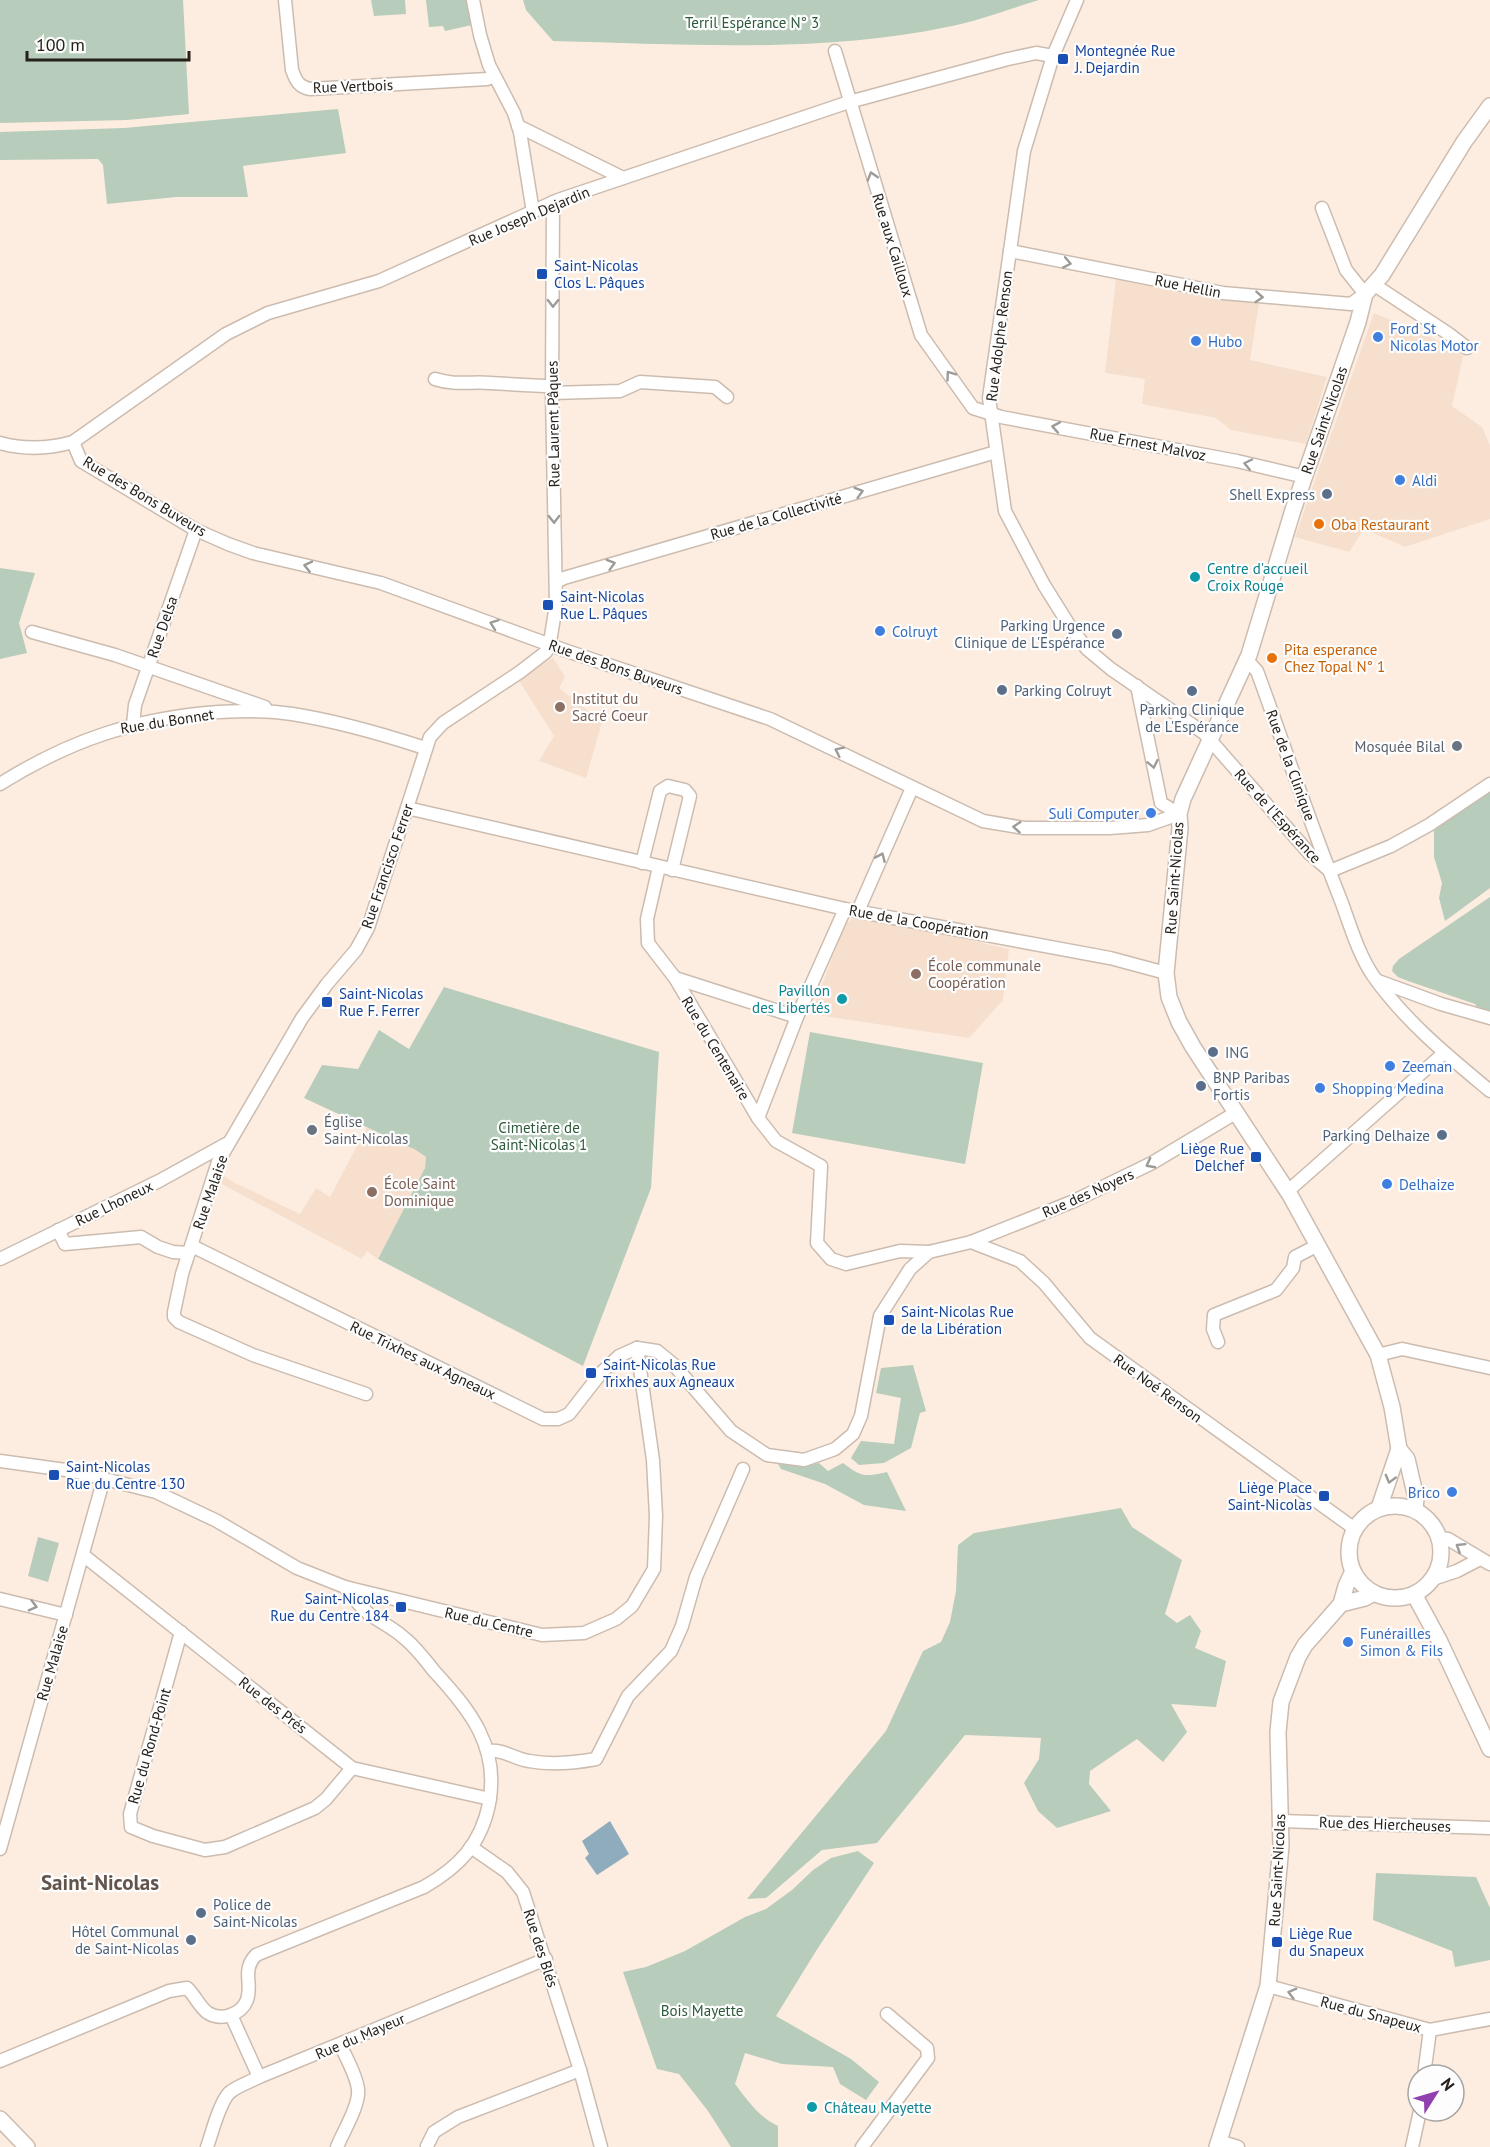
<svg xmlns="http://www.w3.org/2000/svg" width="1490" height="2147" viewBox="0 0 1490 2147" font-family="'PT Sans',sans-serif">
<rect width="100%" height="100%" fill="#fdede0"/>
<g fill="#f6dfcd">
<path d="M1116,279L1259,304L1250,360L1327,377L1306,444L1231,430L1216,418L1142,404L1145,379L1105,373Z"/>
<path d="M1374,313L1464,352L1452,406L1482,427L1490,446V519L1405,547L1364,529L1349,552L1295,537Z"/>
<path d="M553,658L565,677L559,688L602,722L586,778L539,761L554,736L518,679Z"/>
<path d="M858,915L1009,949L1003,1000L969,1038L811,1014L845,924Z"/>
<path d="M367,1127L416,1150L426,1157L425,1168L378,1259L367,1251L362,1259L220,1183L222,1175L237,1184L300,1214L316,1188L330,1197Z"/>
</g>
<g fill="#b7ccbb">
<path d="M0,0H183L189,114L127,120L0,123Z"/>
<path d="M371,0H405L406,14L374,16Z"/>
<path d="M426,0H467L472,25L445,31L443,26L429,27Z"/>
<path d="M523,0H1039C1009,9 978,21 947,27C818,54 684,44 553,41L526,10Z"/>
<path d="M338,109L346,153L243,166L248,197H176L107,204L103,165L98,159L0,160V132L124,128Z"/>
<path d="M0,568L35,573L19,623L27,653L0,659Z"/>
<path d="M1490,790V888L1445,921L1439,898L1442,883L1434,857V830Z"/>
<path d="M1490,897V1013L1480,1012L1475,1004L1408,981L1398,977L1392,971L1393,966L1399,959Z"/>
<path d="M444,987L659,1052L651,1188L583,1366L378,1259L425,1168L426,1157L416,1150L304,1098L322,1065L358,1069L379,1030L409,1049Z"/>
<path d="M810,1032L983,1063L965,1164L792,1133Z"/>
<path d="M913,1365L926,1411L920,1413L911,1448L884,1463L859,1465L851,1458L861,1441L894,1444L901,1398L876,1393L881,1368Z"/>
<path d="M819,1463L828,1471L843,1463C861,1477 865,1477 887,1472L906,1511L864,1505L825,1484L781,1469L778,1464L806,1466Z"/>
<path d="M1121,1508L1132,1527L1182,1560L1165,1614L1177,1623L1190,1615L1201,1631L1195,1648L1226,1661L1216,1707L1171,1704L1187,1732L1163,1762L1137,1739L1090,1771L1089,1784L1111,1811L1057,1828L1038,1811L1024,1783L1039,1759L1041,1738L965,1735L877,1843L822,1850L766,1898L747,1899L886,1731L923,1651L941,1642L950,1622L956,1591L958,1545L974,1533Z"/>
<path d="M38,1537L59,1543L48,1582L28,1576Z"/>
<path d="M858,1851L874,1863L816,1951L776,2016L851,2059L879,2082L866,2100L840,2084L833,2067L782,2064L745,2053L735,2084C748,2101 759,2117 778,2126V2147H731L708,2111L679,2074L657,2069L623,1972L646,1967L685,1951L745,1917L766,1909L792,1890L813,1870L831,1858Z"/>
<path d="M1376,1873L1476,1877L1490,1908V1960L1455,1967L1452,1951L1373,1920Z"/>
</g>
<path fill="#8facbd" d="M610,1821L629,1854L597,1875L585,1858L589,1854L582,1841Z"/>
<g fill="none" stroke-linecap="round" stroke-linejoin="round">
<g stroke="#ccbcaf" stroke-width="15">
<g id="minor">
<path d="M285,0L292,70C296,81 299,87 310,89L487,79L494,76"/>
<path d="M473,0L480,35L489,65L514,113L520,132L533,212"/>
<path d="M1077,0L1053,56L1024,151L1010,251L989,398L1005,511L1044,585L1069,625L1087,649L1111,669L1204,733L1309,853L1330,871"/>
<path d="M835,51L921,335L973,408L1001,417L1237,461L1305,477"/>
<path d="M518,126L623,178"/>
<path d="M1010,251L1223,293L1351,304L1365,294L1346,270L1322,208"/>
<path d="M1373,284L1449,334L1467,348"/>
<path d="M435,379C457,386 470,381 491,383C511,384 531,386 552,386"/>
<path d="M552,393L620,391L640,382L715,387L727,397"/>
<path d="M73,442L81,461L196,530L228,544L253,553L381,583L564,650L770,719L983,821L1024,828H1110L1148,825L1179,814"/>
<path d="M0,443C25,450 48,449 73,442L226,334L268,313L379,281L558,200L849,102L1008,59L1036,53L1053,56"/>
<path d="M556,582L564,578L996,452"/>
<path d="M32,632L115,655L265,707"/>
<path d="M1247,660L1257,671C1284,745 1309,820 1338,893C1349,920 1357,953 1374,977C1406,1022 1448,1056 1490,1091"/>
<path d="M1137,686L1161,803L1179,814"/>
<path d="M133,725L135,705L196,530"/>
<path d="M0,784C70,740 136,718 219,712C244,711 268,710 292,714C337,721 382,734 425,748"/>
<path d="M407,808L845,909L1110,958L1166,973"/>
<path d="M642,863L660,791L668,786L685,790L690,796L672,870"/>
<path d="M659,867L647,919L648,943L675,978L758,1118"/>
<path d="M1330,871L1391,846L1429,825L1490,784"/>
<path d="M845,909L797,1017L758,1118L776,1141L821,1166L817,1243L831,1259L846,1264L900,1251L929,1252L971,1242L1074,1201L1152,1163L1237,1112"/>
<path d="M858,911L912,788"/>
<path d="M675,978L797,1017"/>
<path d="M1378,981L1441,1004L1490,1018"/>
<path d="M1288,1191L1444,1053"/>
<path d="M58,1230L65,1244L141,1237L158,1247L173,1252L189,1253"/>
<path d="M971,1242L1020,1261L1044,1283L1090,1338L1355,1529"/>
<path d="M192,1246L543,1419H558L569,1414L601,1373L619,1356L637,1348"/>
<path d="M0,1259L159,1181L226,1144"/>
<path d="M1218,1342L1213,1329L1214,1315L1276,1290L1293,1268L1295,1257L1318,1245"/>
<path d="M637,1348L657,1351L674,1365L731,1431L767,1455L804,1460L835,1449L853,1434L861,1416L880,1316L910,1269L929,1252"/>
<path d="M1378,1355L1402,1349L1490,1368"/>
<path d="M366,1394L253,1355L179,1322L174,1317V1312L182,1274L218,1162L302,1018L327,984L356,950L368,928L430,737L443,723L520,672L546,652L551,636L556,605L552,393L553,202"/>
<path d="M0,1461L73,1471L156,1492L217,1521L297,1568L345,1587L542,1635L584,1633L616,1619L632,1606L654,1569L656,1516L653,1460L637,1348"/>
<path d="M1440,1538L1448,1539L1490,1564"/>
<path d="M83,1555L352,1768L490,1799"/>
<path d="M1433,1579L1457,1571L1480,1559"/>
<path d="M0,1599L66,1615"/>
<path d="M181,1632L130,1814L131,1827L153,1836L205,1850L225,1847L315,1808L326,1799L352,1768"/>
<path d="M488,1751C504,1749 514,1759 529,1761C550,1765 574,1763 596,1759L628,1696L671,1651L682,1626L696,1577L743,1469"/>
<path d="M1281,1821L1490,1828"/>
<path d="M471,1847L507,1872L523,1892L580,2070L601,2147"/>
<path d="M0,1849L104,1478"/>
<path d="M1268,1986L1430,2030L1490,2019"/>
<path d="M231,2015L259,2077"/>
<path d="M0,2061L169,1991L187,1988C195,1995 199,2007 208,2013C221,2021 241,2015 247,2000C253,1983 241,1971 256,1955L424,1887C459,1867 481,1844 489,1804C500,1747 470,1710 434,1671C425,1660 415,1646 403,1637C393,1628 380,1622 369,1614C360,1606 352,1597 345,1587"/>
<path d="M1424,2075L1430,2030"/>
<path d="M1219,2141L1238,2147"/>
<path d="M427,2146L434,2132L458,2117L580,2070"/>
<path d="M207,2147C212,2133 219,2104 229,2093C237,2086 250,2082 259,2077L546,1959"/>
<path d="M337,2147C343,2132 360,2105 358,2089C356,2074 346,2058 340,2044"/>
<path d="M862,2147L928,2058L927,2048L887,2014"/>
<path d="M1412,2147L1420,2111"/>
</g>
</g>
<g stroke="#ccbcaf" stroke-width="18">
<g id="tertiary">
<circle cx="1395" cy="1552" r="46"/>
<path d="M1379,1508L1399,1449"/>
<path d="M1415,1510L1416,1498L1407,1459L1399,1449L1392,1407L1378,1355L1290,1195L1193,1047L1179,1022L1169,997L1166,973L1180,828L1179,814L1183,799L1249,655L1293,510L1358,322L1365,294L1382,275L1464,142L1490,106"/>
<path d="M1414,1594L1439,1640L1490,1749"/>
<path d="M1341,1604L1365,1598L1374,1593"/>
<path d="M0,2119L27,2147"/>
<path d="M1217,2147L1268,1986L1281,1846L1278,1732L1281,1702L1298,1657L1305,1645L1341,1604L1346,1586L1353,1571"/>
</g>
</g>
<use href="#minor" stroke="#fff" stroke-width="12"/>
<use href="#tertiary" stroke="#fff" stroke-width="15"/>
</g>
<defs><path id="oneway-chevron" d="M-2-3.5L2.5 0L-2 3.5" fill="none" stroke-width="1.6" stroke-linecap="round" stroke-linejoin="round" transform="scale(1.5)"/></defs>
<g stroke="#9d9b98">
<use href="#oneway-chevron" transform="translate(872 176) rotate(-107)"/>
<use href="#oneway-chevron" transform="translate(1067 263) rotate(11)"/>
<use href="#oneway-chevron" transform="translate(1259 297) rotate(4)"/>
<use href="#oneway-chevron" transform="translate(553 303) rotate(91)"/>
<use href="#oneway-chevron" transform="translate(950 375) rotate(-126)"/>
<use href="#oneway-chevron" transform="translate(1056 427) rotate(-170)"/>
<use href="#oneway-chevron" transform="translate(1248 464) rotate(-168)"/>
<use href="#oneway-chevron" transform="translate(859 492) rotate(-16)"/>
<use href="#oneway-chevron" transform="translate(554 519) rotate(89)"/>
<use href="#oneway-chevron" transform="translate(611 564) rotate(-16)"/>
<use href="#oneway-chevron" transform="translate(308 566) rotate(-167)"/>
<use href="#oneway-chevron" transform="translate(494 624) rotate(-160)"/>
<use href="#oneway-chevron" transform="translate(839 751) rotate(-154)"/>
<use href="#oneway-chevron" transform="translate(1153 764) rotate(78)"/>
<use href="#oneway-chevron" transform="translate(1017 827) rotate(-175)"/>
<use href="#oneway-chevron" transform="translate(881 857) rotate(-66)"/>
<use href="#oneway-chevron" transform="translate(1150 1164) rotate(152)"/>
<use href="#oneway-chevron" transform="translate(1390 1479) rotate(105)"/>
<use href="#oneway-chevron" transform="translate(1460 1547) rotate(-148)"/>
<use href="#oneway-chevron" transform="translate(33 1606) rotate(15)"/>
<use href="#oneway-chevron" transform="translate(1292 1993) rotate(-165)"/>
</g>
<g fill="#1a4fb4" stroke="#fdfdfd" stroke-width="2">
<rect x="1057" y="53" width="12" height="12" rx="3"/>
<rect x="536" y="268" width="12" height="12" rx="3"/>
<rect x="542" y="599" width="12" height="12" rx="3"/>
<rect x="321" y="996" width="12" height="12" rx="3"/>
<rect x="1250" y="1151" width="12" height="12" rx="3"/>
<rect x="883" y="1314" width="12" height="12" rx="3"/>
<rect x="585" y="1367" width="12" height="12" rx="3"/>
<rect x="48" y="1469" width="12" height="12" rx="3"/>
<rect x="1318" y="1490" width="12" height="12" rx="3"/>
<rect x="395" y="1601" width="12" height="12" rx="3"/>
<rect x="1271" y="1936" width="12" height="12" rx="3"/>
</g>
<g fill="#3f7fe0" stroke="#fdfdfd" stroke-width="2">
<circle cx="1378" cy="337" r="6"/>
<circle cx="1196" cy="341" r="6"/>
<circle cx="1400" cy="480" r="6"/>
<circle cx="880" cy="631" r="6"/>
<circle cx="1151" cy="813" r="6"/>
<circle cx="1390" cy="1066" r="6"/>
<circle cx="1320" cy="1088" r="6"/>
<circle cx="1387" cy="1184" r="6"/>
<circle cx="1452" cy="1492" r="6"/>
<circle cx="1348" cy="1642" r="6"/>
</g>
<g fill="#5c6f8a" stroke="#fdfdfd" stroke-width="2">
<circle cx="1327" cy="494" r="6"/>
<circle cx="1117" cy="634" r="6"/>
<circle cx="1002" cy="690" r="6"/>
<circle cx="1192" cy="691" r="6"/>
<circle cx="1213" cy="1052" r="6"/>
<circle cx="1201" cy="1086" r="6"/>
<circle cx="1442" cy="1135" r="6"/>
<circle cx="201" cy="1913" r="6"/>
<circle cx="191" cy="1940" r="6"/>
</g>
<g fill="#e8710a" stroke="#fdfdfd" stroke-width="2">
<circle cx="1319" cy="524" r="6"/>
<circle cx="1272" cy="658" r="6"/>
</g>
<g fill="#0f9aa8" stroke="#fdfdfd" stroke-width="2">
<circle cx="1195" cy="577" r="6"/>
<circle cx="842" cy="999" r="6"/>
<circle cx="812" cy="2107" r="6"/>
</g>
<g fill="#8d6e63" stroke="#fdfdfd" stroke-width="2">
<circle cx="560" cy="707" r="6"/>
<circle cx="916" cy="974" r="6"/>
<circle cx="372" cy="1192" r="6"/>
</g>
<g fill="#6b7280" stroke="#fdfdfd" stroke-width="2">
<circle cx="1457" cy="746" r="6"/>
<circle cx="312" cy="1130" r="6"/>
</g>
<g text-anchor="middle" dominant-baseline="central" stroke-width="4.5" stroke-linejoin="round" paint-order="stroke">
<g font-size="15" fill="#2d593b" stroke="#fdfdfd">
<text x="752" y="22">Terril Espérance N° 3</text>
<text x="539" y="1127">Cimetière de<tspan x="539" dy="17">Saint-Nicolas 1</tspan></text>
<text x="702" y="2010">Bois Mayette</text>
</g>
<g font-size="15" fill="#164399" stroke="#fdfdfd" text-anchor="start">
<text x="1075" y="50">Montegnée Rue<tspan x="1075" dy="17">J. Dejardin</tspan></text>
<text x="554" y="265">Saint-Nicolas<tspan x="554" dy="17">Clos L. Pâques</tspan></text>
<text x="560" y="596">Saint-Nicolas<tspan x="560" dy="17">Rue L. Pâques</tspan></text>
<text x="339" y="993">Saint-Nicolas<tspan x="339" dy="17">Rue F. Ferrer</tspan></text>
<text x="1244" y="1148" text-anchor="end">Liège Rue<tspan x="1244" dy="17">Delchef</tspan></text>
<text x="901" y="1311">Saint-Nicolas Rue<tspan x="901" dy="17">de la Libération</tspan></text>
<text x="603" y="1364">Saint-Nicolas Rue<tspan x="603" dy="17">Trixhes aux Agneaux</tspan></text>
<text x="66" y="1466">Saint-Nicolas<tspan x="66" dy="17">Rue du Centre 130</tspan></text>
<text x="1312" y="1487" text-anchor="end">Liège Place<tspan x="1312" dy="17">Saint-Nicolas</tspan></text>
<text x="389" y="1598" text-anchor="end">Saint-Nicolas<tspan x="389" dy="17">Rue du Centre 184</tspan></text>
<text x="1289" y="1933">Liège Rue<tspan x="1289" dy="17">du Snapeux</tspan></text>
</g>
<g font-size="15" fill="#26201b" stroke="#fdfdfd">
<text transform="translate(353 86) rotate(-2)">Rue Vertbois</text>
<text transform="translate(529 216) rotate(-23)">Rue Joseph Dejardin</text>
<text transform="translate(893 245) rotate(73)">Rue aux Cailloux</text>
<text transform="translate(1188 286) rotate(11)">Rue Hellin</text>
<text transform="translate(999 336) rotate(-83)">Rue Adolphe Renson</text>
<text transform="translate(1324 420) rotate(-71)">Rue Saint-Nicolas</text>
<text transform="translate(553 424) rotate(-91)">Rue Laurent Pâques</text>
<text transform="translate(1148 444) rotate(11)">Rue Ernest Malvoz</text>
<text transform="translate(145 496) rotate(31)">Rue des Bons Buveurs</text>
<text transform="translate(776 516) rotate(-16)">Rue de la Collectivité</text>
<text transform="translate(162 627) rotate(-71)">Rue Delsa</text>
<text transform="translate(616 667) rotate(19)">Rue des Bons Buveurs</text>
<text transform="translate(167 721) rotate(-9)">Rue du Bonnet</text>
<text transform="translate(1291 765) rotate(70)">Rue de la Clinique</text>
<text transform="translate(1278 816) rotate(48)">Rue de l'Espérance</text>
<text transform="translate(387 866) rotate(-71)">Rue Francisco Ferrer</text>
<text transform="translate(1174 878) rotate(-86)">Rue Saint-Nicolas</text>
<text transform="translate(919 922) rotate(10)">Rue de la Coopération</text>
<text transform="translate(716 1048) rotate(59)">Rue du Centenaire</text>
<text transform="translate(210 1192) rotate(-71)">Rue Malaise</text>
<text transform="translate(1088 1193) rotate(-24)">Rue des Noyers</text>
<text transform="translate(114 1203) rotate(-26)">Rue Lhoneux</text>
<text transform="translate(423 1360) rotate(26)">Rue Trixhes aux Agneaux</text>
<text transform="translate(1158 1388) rotate(36)">Rue Noé Renson</text>
<text transform="translate(489 1622) rotate(13)">Rue du Centre</text>
<text transform="translate(52 1663) rotate(-74)">Rue Malaise</text>
<text transform="translate(273 1705) rotate(38)">Rue des Prés</text>
<text transform="translate(149 1746) rotate(-74)">Rue du Rond-Point</text>
<text transform="translate(1385 1824) rotate(2)">Rue des Hiercheuses</text>
<text transform="translate(1277 1870) rotate(-87)">Rue Saint-Nicolas</text>
<text transform="translate(541 1948) rotate(72)">Rue des Blés</text>
<text transform="translate(1371 2014) rotate(15)">Rue du Snapeux</text>
<text transform="translate(360 2036) rotate(-23)">Rue du Mayeur</text>
</g>
<g font-size="15" fill="#366cbe" stroke="#fdfdfd" text-anchor="start">
<text x="1390" y="328">Ford St<tspan x="1390" dy="17">Nicolas Motor</tspan></text>
<text x="1208" y="341">Hubo</text>
<text x="1412" y="480">Aldi</text>
<text x="892" y="631">Colruyt</text>
<text x="1139" y="813" text-anchor="end">Suli Computer</text>
<text x="1402" y="1066">Zeeman</text>
<text x="1332" y="1088">Shopping Medina</text>
<text x="1399" y="1184">Delhaize</text>
<text x="1440" y="1492" text-anchor="end">Brico</text>
<text x="1360" y="1633">Funérailles<tspan x="1360" dy="17">Simon &amp; Fils</tspan></text>
</g>
<g font-size="15" fill="#4e5e75" stroke="#fdfdfd" text-anchor="end">
<text x="1315" y="494">Shell Express</text>
<text x="1105" y="625">Parking Urgence<tspan x="1105" dy="17">Clinique de L'Espérance</tspan></text>
<text x="1014" y="690" text-anchor="start">Parking Colruyt</text>
<text x="1192" y="709" text-anchor="middle">Parking Clinique<tspan x="1192" dy="17">de L'Espérance</tspan></text>
<text x="1225" y="1052" text-anchor="start">ING</text>
<text x="1213" y="1077" text-anchor="start">BNP Paribas<tspan x="1213" dy="17">Fortis</tspan></text>
<text x="1430" y="1135">Parking Delhaize</text>
<text x="213" y="1904" text-anchor="start">Police de<tspan x="213" dy="17">Saint-Nicolas</tspan></text>
<text x="179" y="1931">Hôtel Communal<tspan x="179" dy="17">de Saint-Nicolas</tspan></text>
</g>
<g font-size="15" fill="#c56008" stroke="#fdfdfd" text-anchor="start">
<text x="1331" y="524">Oba Restaurant</text>
<text x="1284" y="649">Pita esperance<tspan x="1284" dy="17">Chez Topal N° 1</tspan></text>
</g>
<g font-size="15" fill="#0d838f" stroke="#fdfdfd" text-anchor="start">
<text x="1207" y="568">Centre d'accueil<tspan x="1207" dy="17">Croix Rouge</tspan></text>
<text x="830" y="990" text-anchor="end">Pavillon<tspan x="830" dy="17">des Libertés</tspan></text>
<text x="824" y="2107">Château Mayette</text>
</g>
<g font-size="15" fill="#785e54" stroke="#fdfdfd" text-anchor="start">
<text x="572" y="698">Institut du<tspan x="572" dy="17">Sacré Coeur</tspan></text>
<text x="928" y="965">École communale<tspan x="928" dy="17">Coopération</tspan></text>
<text x="384" y="1183">École Saint<tspan x="384" dy="17">Dominique</tspan></text>
</g>
<g font-size="15" fill="#5b616d" stroke="#fdfdfd" text-anchor="end">
<text x="1445" y="746">Mosquée Bilal</text>
<text x="324" y="1121" text-anchor="start">Église<tspan x="324" dy="17">Saint-Nicolas</tspan></text>
</g>
<g font-size="21" font-weight="bold" fill="#62544a" stroke="#fdfdfd">
<text x="100" y="1882">Saint-Nicolas</text>
</g>
</g>
<g transform="translate(1436 2093) rotate(53)"><circle r="28" fill="#fdfdfd" stroke="#a7a5a3" stroke-width="1.5"/>
<path d="M0-4.5L10 22L0 15L-10 22Z" fill="#9040af"/>
<text y="-9" font-size="16" font-weight="bold" text-anchor="middle" fill="#26201b">N</text>
</g>
<path d="M27 51v9h162v-9" fill="none" stroke="#26201b" stroke-width="3"/>
<text x="36" y="51" font-size="18" fill="#26201b" stroke="#fdfdfd" stroke-width="4.5" paint-order="stroke">100 m</text>
</svg>
